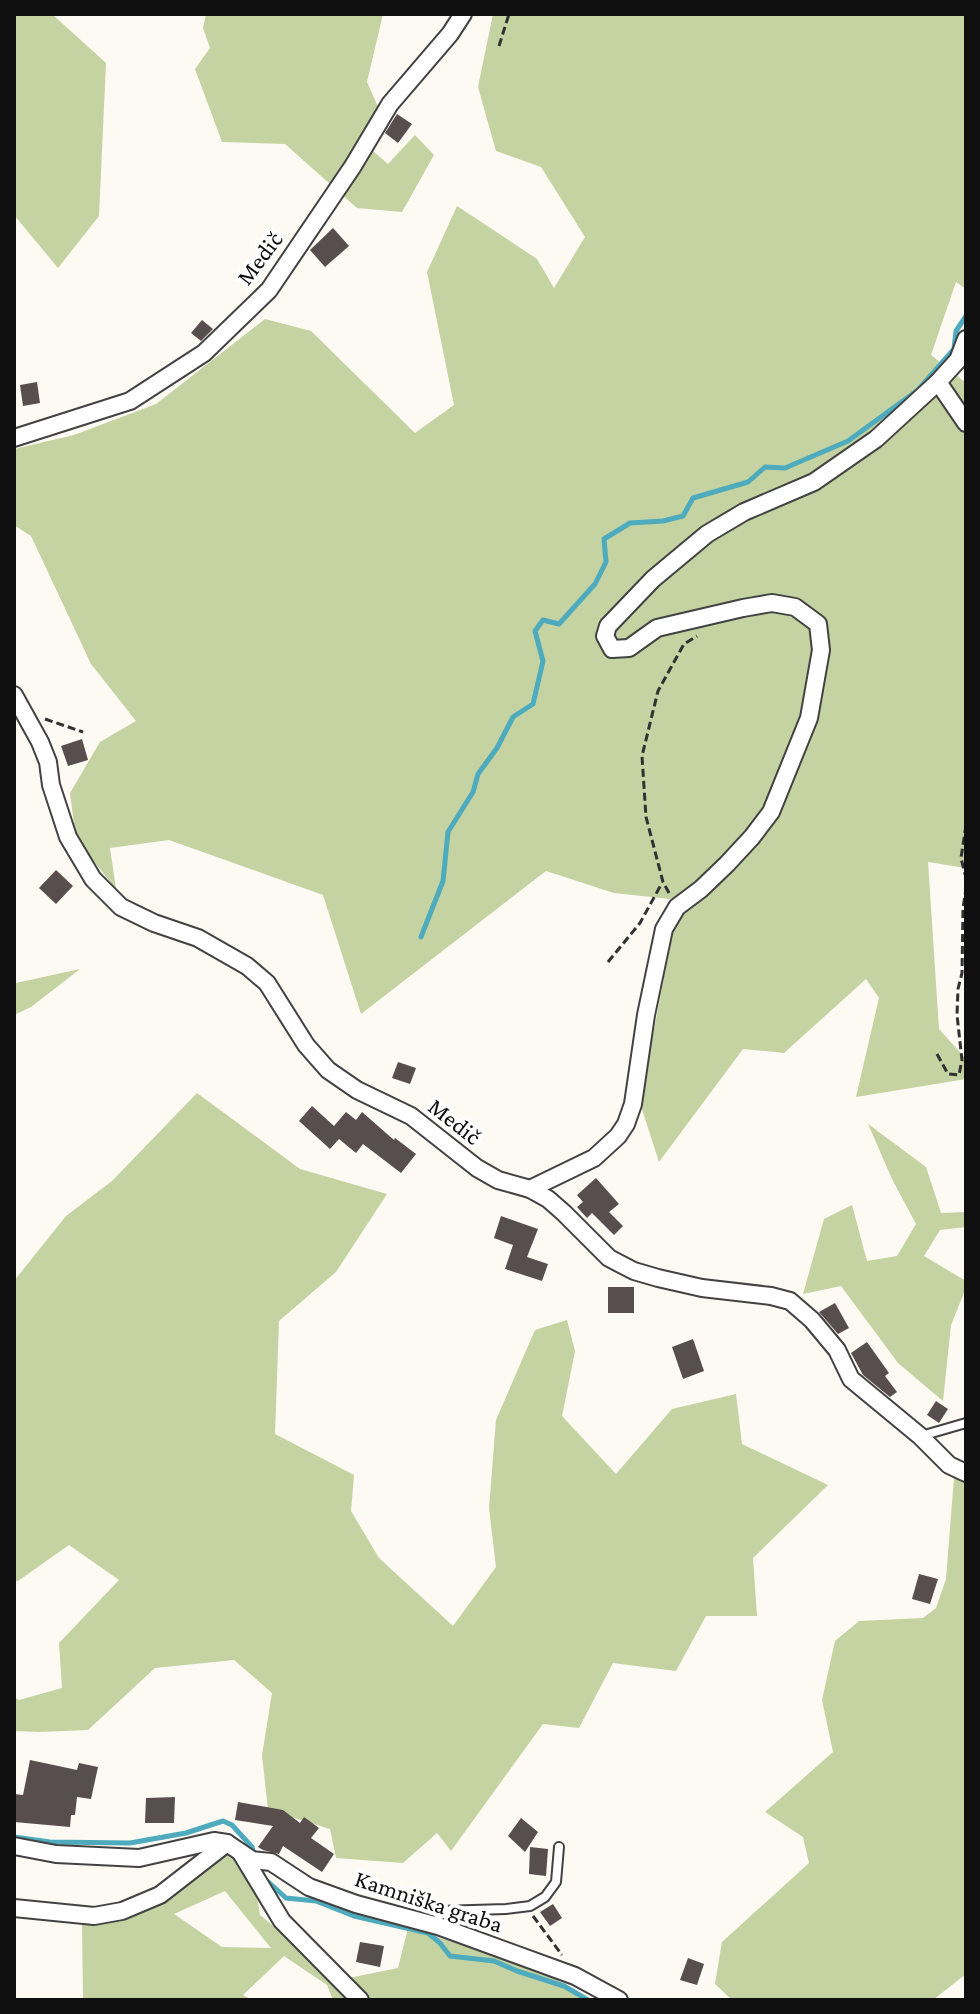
<svg xmlns="http://www.w3.org/2000/svg" width="980" height="2014" viewBox="0 0 980 2014" font-family="'Crimson Pro',serif">
<rect width="100%" height="100%" fill="#fdf9f3"/>
<g fill="#c4d3a1" fill-rule="evenodd">
<path d="M14,14H52L106,63L99,216L58,268L14,215Z"/>
<path d="M206,14H383L367,82L379,109L359,139L388,164L415,135L434,155L402,212L357,208L285,144L222,142L195,69L210,48L203,28Z"/>
<path d="M493,14H966V289L956,282L931,355L966,383V868L928,862L939,1029L966,1059V1079L856,1097L879,998L866,979L784,1053L743,1049L659,1162L640,1103L679,900L614,893L546,871L361,1014L323,895L169,840L110,848L116,889L76,839L70,793L100,742L136,721L91,664L31,536L14,525V449L74,435L156,404L265,319L311,331L415,433L454,405L427,272L457,206L537,259L554,288L585,237L541,167L496,151L478,87Z"/>
<path d="M80,969L31,1007L14,1015V981L16,983Z"/>
<path d="M197,1093L300,1169L387,1194L336,1272L279,1321L275,1434L354,1475L351,1511L379,1558L453,1626L496,1567L489,1508L496,1420L535,1330L567,1320L575,1351L562,1416L616,1474L672,1409L736,1394L742,1444L828,1485L753,1558L757,1616H706L676,1671L613,1663L579,1728L543,1724L451,1851L437,1833L403,1863L336,1858L330,1829L268,1810L262,1755L272,1693L234,1660L155,1668L88,1730L39,1732L14,1731V1697L19,1700L62,1688L59,1643L119,1580L69,1545L18,1581H14V1281L66,1216L112,1181Z"/>
<path d="M868,1124L926,1167L941,1213L966,1212V1227L940,1230L924,1256L966,1281V1288L951,1325L943,1401L898,1363L841,1286L803,1294L824,1219L852,1205L867,1261L897,1256L916,1224L892,1179Z"/>
<path d="M954,1478L966,1482V1974L933,2000H732L715,1984L722,1942L809,1863L803,1837L765,1812L833,1752L822,1700L835,1641L859,1621L923,1618L936,1608L946,1579Z"/>
<path d="M225,1854L253,1873L260,1915L339,1980L398,1968L408,1928L536,1968L591,2000H333L327,1985L284,1956L243,1995L252,2000H83L82,1923L148,1909L185,1867ZM225,1891L271,1948H270L222,1947L174,1914Z"/>
</g>
<g fill="none" stroke-linecap="round" stroke-linejoin="round">
<g stroke="#4dabbd" stroke-width="5">
<path d="M421,937L443,881L448,832L473,792L478,774L497,748L513,717L533,704L543,661L535,631L543,620L559,624L595,584L606,562L604,539L630,523L663,521L683,516L693,498L748,482L765,467L785,468L848,441L918,390L954,349L956,331L966,316"/>
<path d="M14,1837L50,1842L130,1843L186,1833L223,1821L232,1825L252,1847L254,1854"/>
<path d="M258,1864L265,1879L286,1898L316,1901L354,1916L428,1933L440,1943L450,1956L494,1961L517,1971L564,1986L588,2000"/>
</g>
</g>
<g fill="#574e4d">
<path d="M397,114L412,124L398,143L385,133Z"/>
<path d="M333,228L349,246L325,267L310,250Z"/>
<path d="M202,320L213,329L201,341L191,333Z"/>
<path d="M37,382L40,403L23,406L20,385Z"/>
<path d="M82,739L88,760L68,766L61,746Z"/>
<path d="M56,870L73,886L56,904L39,888Z"/>
<path d="M398,1062L416,1068L410,1084L392,1078Z"/>
<path d="M312,1106L334,1126L346,1112L356,1120L362,1112L394,1140L395,1138L416,1154L401,1173L363,1144L356,1153L339,1139L330,1149L299,1121Z"/>
<path d="M596,1178L619,1204L609,1212L623,1226L614,1235L592,1213L587,1218L577,1207L583,1202L577,1195Z"/>
<path d="M501,1216L538,1229L527,1257L548,1264L542,1281L505,1269L513,1245L494,1238Z"/>
<rect x="608" y="1287" width="26" height="26"/>
<path d="M835,1303L849,1328L838,1334L819,1312Z"/>
<path d="M693,1339L704,1371L683,1379L672,1347Z"/>
<path d="M867,1342L889,1373L885,1376L897,1392L890,1397L863,1375L851,1353Z"/>
<path d="M936,1401L948,1409L939,1423L927,1415Z"/>
<path d="M919,1574L938,1579L930,1604L912,1599Z"/>
<path d="M30,1760L77,1770L79,1763L98,1767L91,1799L77,1797L75,1815H71L70,1827L14,1822V1794L23,1795Z"/>
<path d="M175,1797L174,1823H145L146,1798Z"/>
<path d="M238,1802L283,1810L300,1823L304,1817L319,1828L311,1838L334,1854L322,1872L283,1846L279,1854L263,1850L258,1847L273,1826L235,1820Z"/>
<path d="M521,1818L538,1832L525,1852L508,1836Z"/>
<path d="M530,1847L548,1849L546,1876L529,1874Z"/>
<path d="M553,1904L562,1918L550,1926L540,1912Z"/>
<path d="M360,1942L384,1946L380,1967L356,1962Z"/>
<path d="M688,1958L704,1964L697,1985L680,1980Z"/>
</g>
<g fill="none" stroke-linecap="round" stroke-linejoin="round">
<g stroke="#424242" stroke-width="12">
<g id="lane">
<path d="M921,1436L966,1423"/>
<path d="M438,1926L439,1911L506,1909L530,1906L545,1897L556,1882L559,1847"/>
</g>
</g>
<g stroke="#424242" stroke-width="20">
<g id="street">
<path d="M938,382L966,423"/>
<path d="M14,438L130,401L204,353L269,290L353,166L390,104L450,34L463,14"/>
<path d="M14,695L40,742L48,762L51,785L68,837L93,879L121,907L154,923L198,938L247,966L267,983L306,1045L328,1070L357,1090L411,1116L477,1168L498,1180L530,1189L548,1199L564,1213L609,1258L634,1271L658,1278L702,1288L771,1296L790,1301L812,1320L837,1350L851,1379L920,1436L949,1465L966,1473"/>
<path d="M530,1189L594,1158L618,1136L626,1124L633,1104L646,1015L664,929L677,907L701,889L727,864L752,837L771,812L809,718L821,650L818,624L795,607L772,603L743,608L657,628L629,648L612,649L605,636L608,626L653,579L707,534L744,512L814,482L876,439L938,382L958,360L966,339"/>
<path d="M14,1846L56,1854L139,1858L214,1841L227,1843L252,1860L271,1862L309,1887L356,1904L438,1926L575,1976L619,2000"/>
<path d="M241,1853L282,1921L360,2000"/>
<path d="M14,1908L94,1916L122,1911L160,1895L227,1843"/>
</g>
</g>
<g stroke="#313131" stroke-width="3" stroke-dasharray="8 4" stroke-linecap="butt">
<path d="M499,46L509,14"/>
<path d="M45,719L83,732"/>
<path d="M966,825L961,858L966,878"/>
<path d="M669,893L663,882L646,817L642,756L658,691L684,644L697,636"/>
<path d="M608,962L640,923L662,883"/>
<path d="M937,1054L948,1074L959,1075L962,1060L957,1015L958,989L962,973L963,908L966,889"/>
<path d="M533,1916L562,1955"/>
</g>
<use href="#lane" stroke="#fff" stroke-width="8"/>
<use href="#street" stroke="#fff" stroke-width="16"/>
</g>
<g text-anchor="middle" dominant-baseline="central" stroke-width="8" stroke-linejoin="round" paint-order="stroke">
<g font-size="24" fill="#0f0f0f" stroke="#fff">
<text transform="translate(259 258) rotate(-53)">Medič</text>
<text transform="translate(455 1121) rotate(38)">Medič</text>
<text transform="translate(429 1901) rotate(18)">Kamniška graba</text>
</g>
</g>
<rect width="980" height="2014" fill="none" stroke="#0f0f0f" stroke-width="32"/>
</svg>
